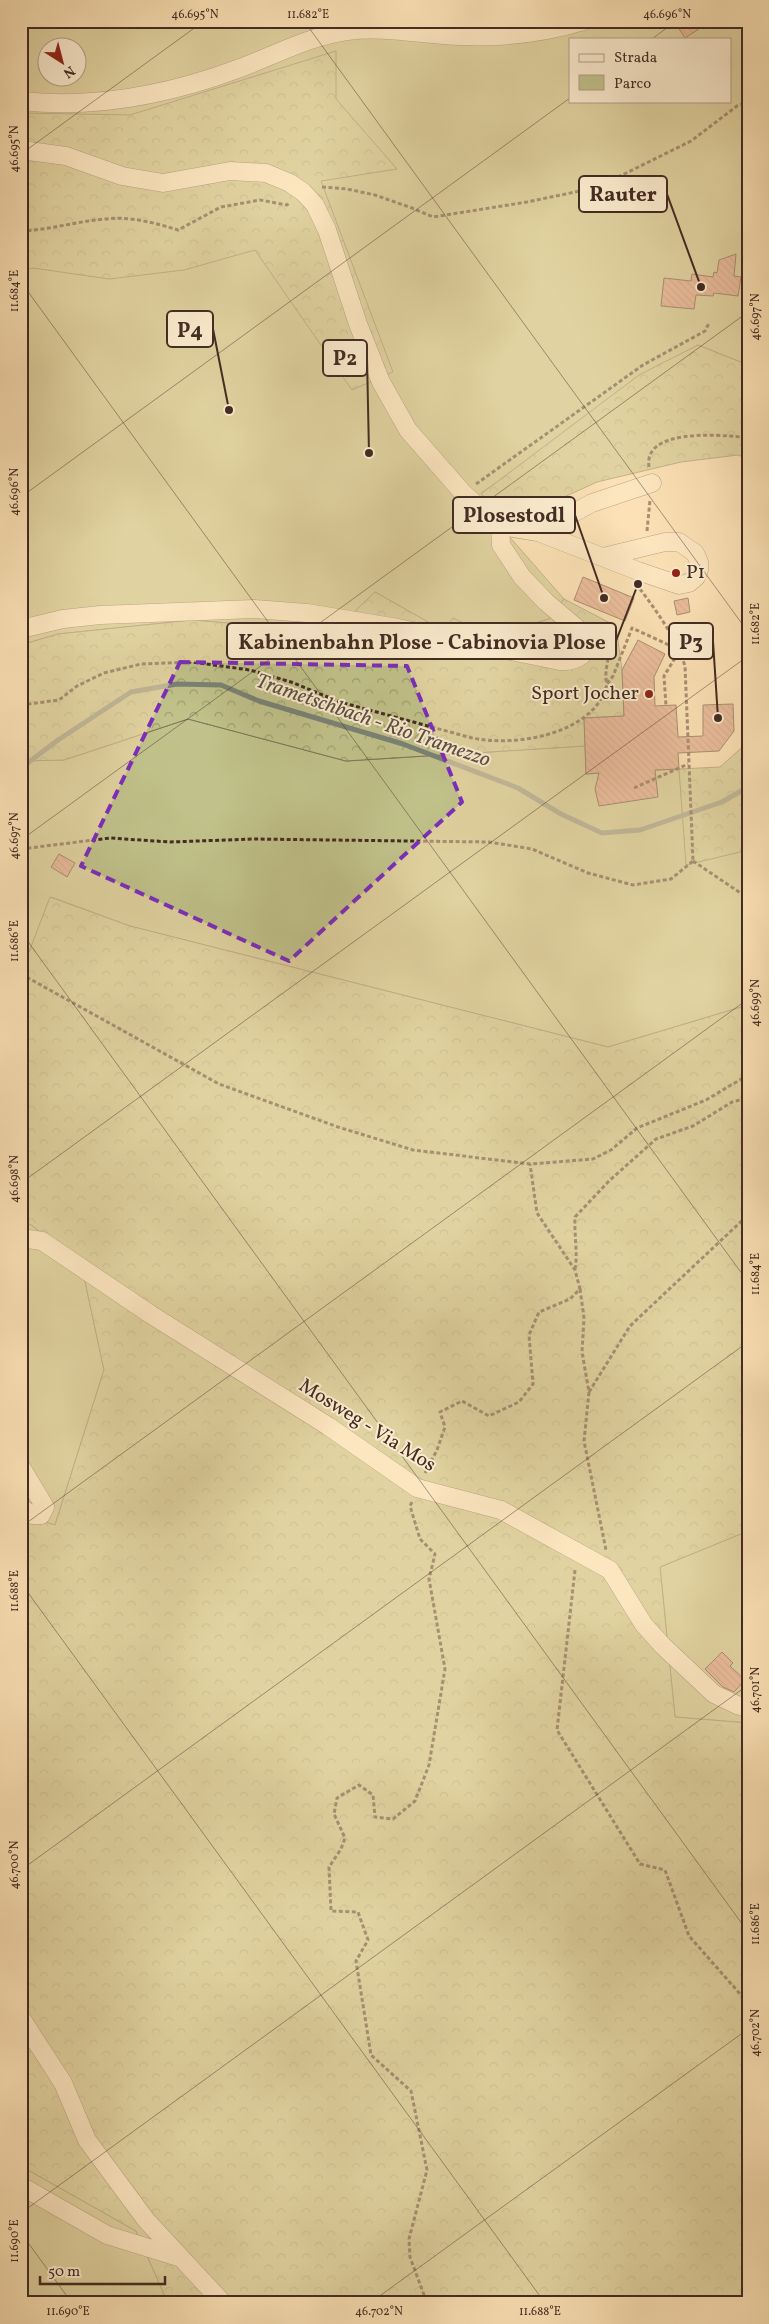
<svg xmlns="http://www.w3.org/2000/svg" width="769" height="2324" viewBox="0 0 769 2324" font-family="Vollkorn,serif">
<defs>
<pattern id="forest-crowns" width="20" height="18" patternUnits="userSpaceOnUse" patternTransform="scale(1.25)"><rect width="20" height="18" fill="#c1c28b"/><path d="M2 6a3 3 0 1 1 6 0M12 15a3 3 0 1 1 6 0" fill="none" stroke="#9e9e71"/></pattern>
<pattern id="building-back-hatch" width="6" height="6" patternUnits="userSpaceOnUse" patternTransform="scale(1.25)"><rect width="6" height="6" fill="#d8917e"/><path d="M-1 5l2 2M0 0l6 6M5-1l2 2" fill="none" stroke="#b17767"/></pattern>
</defs>
<rect width="100%" height="100%" fill="#fbe1b5"/>
<filter id="stains"><feTurbulence type="fractalNoise" baseFrequency=".004" numOctaves="4"/><feColorMatrix values="0 0 0 0 .2 0 0 0 0 .09 0 0 0 0 .02 0 0 0 .5 -.17"/></filter>
<radialGradient id="worn" r=".72"><stop offset=".6" stop-color="#630" stop-opacity="0"/><stop offset="1" stop-color="#630" stop-opacity=".3"/></radialGradient>
<g fill="#c1c28b" stroke="#827657" fill-rule="evenodd">
<path d="M21,21H748V365L698,345L481,493L514,520L500,526L564,599L549,619L517,628L502,642L444,631L375,592L333,632L192,620L58,634L21,645ZM570,39H730V101H570ZM48,48H78V78H48Z"/>
<path d="M188,719L346,761L585,746L586,774L679,769L687,864L748,850V1005L608,1047L130,926L51,897L21,973V761L64,760Z"/>
<path d="M30,1224L81,1263L104,1370L55,1525L21,1514V1225Z"/>
<path d="M748,1531V1723L675,1717L660,1567Z"/>
<path d="M21,2166L136,2231L168,2303H21Z"/>
</g>
<g fill="url(#forest-crowns)" stroke="#827657">
<path d="M336,51V99L397,169L321,181L393,372L352,390L255,250L184,270L109,279L33,268L21,271V113L130,115Z"/>
<path d="M698,345L748,365V459L738,455L681,462L597,482L514,520L481,494L639,375Z"/>
<path d="M375,592L444,631L453,618L502,642L517,628L549,619L564,599L616,626L622,670L624,716L584,718L585,746L346,761L188,719L64,760L21,761V645L58,634L192,620L333,632Z"/>
<path d="M748,742V850L686,865L679,769L720,767Z"/>
<path d="M50,897L130,926L608,1047L748,1005V1531L660,1567L675,1717L748,1723V2303H168L136,2231L21,2166V1514L55,1525L104,1370L81,1263L30,1224L21,1225V973Z"/>
</g>
<g fill="none" stroke-linecap="round" stroke-linejoin="round">
<path stroke="#7a8376" stroke-width="5" d="M21,768L58,740L131,692L177,684L221,685L259,701L403,744L518,788L561,814L602,833L640,830L722,802L748,787"/>
</g>
<g fill="url(#building-back-hatch)" stroke="#432b23">
<path d="M674,21H711L685,38Z"/>
<path d="M736,254L734,276L741,277L738,296L714,293L713,296L696,295L694,309L661,306L664,278L691,281L692,274L713,277L714,272L717,273L719,260Z"/>
<path d="M583,577L634,598L625,621L574,600Z"/>
<path d="M688,598L690,612L677,615L674,601Z"/>
<path d="M638,640L665,654L654,677L655,706L676,705L678,737L703,736V705L733,704L734,731L719,751L678,753L679,769L655,770L658,797L599,806L595,789L599,773L586,774L584,718L624,716L622,670Z"/>
<path d="M59,854L75,863L67,877L51,867Z"/>
<path d="M722,1652L733,1663L730,1666L745,1680L734,1692L723,1687L705,1669Z"/>
</g>
<g fill="none" stroke-linecap="round" stroke-linejoin="round">
<g stroke="#715848" stroke-width="19">
<g id="minor">
<path d="M21,101C95,109 171,94 240,68C275,55 310,36 347,31C385,26 423,35 461,36C502,38 544,33 584,21"/>
<path d="M21,150L66,156L122,176L163,183L230,171L266,173L290,183L303,192L315,205L327,230L358,324L381,382L408,430L463,493L500,526"/>
<path d="M500,526L538,532L638,571L679,585L689,583L696,577L699,570V562L695,553L679,542H665L603,557"/>
<path d="M538,532L592,503L652,483"/>
<path d="M21,629L63,619L100,615L254,609L307,613L398,628L560,661C575,662 595,653 585,635L546,602L522,577L501,545L500,526"/>
<path d="M21,1238L42,1241L150,1314L328,1426L417,1488L501,1510L610,1570L644,1625L663,1646L714,1694L737,1705L748,1708"/>
<path d="M21,1467L45,1507L41,1515H33L21,1508"/>
<path d="M21,2018L63,2083L87,2140L146,2220L223,2303"/>
<path d="M21,2186L107,2235L178,2257"/>
</g>
</g>
<g stroke="#432b23" stroke-width="3" stroke-dasharray="4 2.5" stroke-linecap="butt">
<path d="M322,187L347,189L375,195L412,208L433,217L527,202L580,191L606,183L691,141L737,106L748,102"/>
<path d="M21,231C50,230 77,221 106,219C130,216 156,223 178,230L221,207L260,200L287,205L290,202"/>
<path d="M649,467C643,428 719,435 741,437L748,440"/>
<path d="M476,484L643,365L705,331L709,323"/>
<path d="M647,531L650,500"/>
<path d="M640,589C658,613 676,638 685,666L693,861"/>
<path d="M603,634C616,648 602,668 607,684L613,676L632,628L680,650L664,676L666,706"/>
<path d="M21,705L59,700L77,686L104,673L141,664L192,662L250,670L291,682L340,702L472,738C514,747 595,735 607,684"/>
<path d="M634,788L688,764"/>
<path d="M21,849L110,838L170,842L254,839L489,842L532,849L588,873L633,885L671,879L693,861"/>
<path d="M693,861L748,898"/>
<path d="M21,974L219,1084L338,1127L413,1150L530,1164L593,1159L611,1150L637,1128L706,1100L748,1075"/>
<path d="M575,1269C578,1254 574,1234 575,1217L609,1181L656,1139L693,1126L732,1102L748,1098"/>
<path d="M580,1289L584,1318L582,1352L589,1392L584,1441L606,1550"/>
<path d="M589,1392L630,1326L748,1215"/>
<path d="M425,1473L437,1450L445,1427L440,1412L462,1401L489,1416L519,1402L533,1384L529,1335L539,1312L570,1299L580,1289L575,1270L537,1213L530,1164"/>
<path d="M412,1502L410,1506L420,1539L435,1554L429,1579L445,1669L429,1765L415,1801L393,1819L375,1817L373,1795L359,1785L337,1798L334,1814L345,1838L341,1849L329,1867L331,1911L358,1912L368,1940L356,1961L371,2055L411,2091L427,2170L409,2239L410,2257L424,2295L430,2303"/>
<path d="M575,1570L557,1730L640,1864L665,1870L689,1936L748,2003"/>
</g>
<use href="#minor" stroke="#fceccf" stroke-width="18"/>
</g>
<path d="M0 0H769V2324H0ZM180,662L407,666L462,802L289,961L81,866Z" fill="#fbe1b5" fill-opacity=".55" fill-rule="evenodd"/>
<path fill="none" stroke="#7b2cbf" stroke-width="4" stroke-dasharray="10 6" stroke-linejoin="round" d="M180,662L407,666L462,802L289,961L81,866Z"/>
<path fill="none" stroke="#432b23" stroke-width="1" stroke-opacity="0.45" d="M304,21L748,632M652,39L676,21M21,154L204,21M21,282L748,1282M21,497L570,98M21,840L748,312M21,932L748,1932M21,1183L748,656M21,1527L748,999M21,1583L545,2303M21,1870L748,1342M21,2213L748,1685M21,2233L72,2303M370,2303L748,2029"/>
<g fill="#8f2418" stroke="#fceccf" stroke-width="2">
<circle cx="676" cy="573" r="5"/>
<circle cx="649" cy="694" r="5"/>
</g>
<g text-anchor="middle" dominant-baseline="central" stroke-width="4" stroke-linejoin="round" paint-order="stroke">
<g font-size="20" fill="#432b23" stroke="#fceccf" text-anchor="start">
<text x="686" y="573">P1</text>
<text x="639" y="694" text-anchor="end">Sport Jocher</text>
</g>
<g font-size="20" fill="#432b23" stroke="#fceccf">
<text transform="translate(367 1426) rotate(32)">Mosweg - Via Mos</text>
</g>
<g font-size="21" font-style="italic" fill="#5a5046" stroke="#fceccf">
<text transform="translate(373 721) rotate(19)">Trametschbach - Rio Tramezzo</text>
</g>
</g>
<path fill="none" stroke="#432b23" stroke-width="2" d="M701 287L667 194M229 410L213 329M369 453L367 358M604 598L575 515M638 584L616 641M718 718L713 641"/>
<g fill="#432b23" stroke="#fceccf" stroke-width="2">
<circle cx="701" cy="287" r="5"/>
<circle cx="229" cy="410" r="5"/>
<circle cx="369" cy="453" r="5"/>
<circle cx="604" cy="598" r="5"/>
<circle cx="638" cy="584" r="5"/>
<circle cx="718" cy="718" r="5"/>
</g>
<g fill="#fceccf" stroke="#432b23" stroke-width="2">
<rect x="579" y="176" width="88" height="36" rx="5"/>
<rect x="167" y="311" width="46" height="36" rx="5"/>
<rect x="323" y="340" width="44" height="36" rx="5"/>
<rect x="453" y="497" width="122" height="36" rx="5"/>
<rect x="227" y="623" width="389" height="36" rx="5"/>
<rect x="669" y="623" width="44" height="36" rx="5"/>
</g>
<g font-size="21" text-anchor="middle" font-weight="bold" fill="#432b23">
<text x="623" y="201">Rauter</text>
<text x="190" y="337">P4</text>
<text x="345" y="365">P2</text>
<text x="514" y="522">Plosestodl</text>
<text x="422" y="649">Kabinenbahn Plose - Cabinovia Plose</text>
<text x="691" y="649">P3</text>
</g>
<rect width="769" height="2324" fill="none" stroke="#fbe1b5" stroke-width="55"/>
<rect x="569" y="38" width="162" height="65" fill="#fceccf" stroke="#b29f8a"/>
<rect x="579" y="54" width="25" height="8" fill="#fceccf" stroke="#b29f8a"/>
<text x="614" y="62" font-size="15" fill="#432b23">Strada</text>
<rect x="579" y="75" width="25" height="15" fill="#c1c28b" stroke="#b29f8a"/>
<text x="614" y="88" font-size="15" fill="#432b23">Parco</text>
<g transform="translate(62 62) rotate(144)"><circle r="24" fill="#fceccf" stroke="#b29f8a"/>
<path d="M0-4L9 19L0 12L-9 19Z" fill="#8f2418"/>
<text y="-8" font-size="14" font-weight="bold" text-anchor="middle" fill="#432b23">N</text>
</g>
<path d="M40 2276v8h125v-8" fill="none" stroke="#432b23" stroke-width="2.5"/>
<text x="48" y="2276" font-size="15" fill="#432b23" stroke="#fceccf" stroke-width="4" paint-order="stroke">50 m</text>
<rect x="28" y="28" width="714" height="2268" fill="none" stroke="#432b23" stroke-width="2"/>
<g font-size="12" text-anchor="middle" fill="#432b23">
<text x="195" y="18">46.695°N</text>
<text x="308" y="18">11.682°E</text>
<text x="667" y="18">46.696°N</text>
<text transform="translate(14 149) rotate(-90)" y="4">46.695°N</text>
<text transform="translate(14 291) rotate(-90)" y="4">11.684°E</text>
<text transform="translate(755 317) rotate(-90)" y="4">46.697°N</text>
<text transform="translate(14 492) rotate(-90)" y="4">46.696°N</text>
<text transform="translate(755 624) rotate(-90)" y="4">11.682°E</text>
<text transform="translate(14 836) rotate(-90)" y="4">46.697°N</text>
<text transform="translate(14 941) rotate(-90)" y="4">11.686°E</text>
<text transform="translate(755 1003) rotate(-90)" y="4">46.699°N</text>
<text transform="translate(14 1179) rotate(-90)" y="4">46.698°N</text>
<text transform="translate(755 1274) rotate(-90)" y="4">11.684°E</text>
<text transform="translate(14 1591) rotate(-90)" y="4">11.688°E</text>
<text transform="translate(755 1690) rotate(-90)" y="4">46.701°N</text>
<text transform="translate(14 1865) rotate(-90)" y="4">46.700°N</text>
<text transform="translate(755 1924) rotate(-90)" y="4">11.686°E</text>
<text transform="translate(755 2033) rotate(-90)" y="4">46.702°N</text>
<text transform="translate(14 2241) rotate(-90)" y="4">11.690°E</text>
<text x="68" y="2315">11.690°E</text>
<text x="379" y="2315">46.702°N</text>
<text x="540" y="2315">11.688°E</text>
</g>
<rect width="100%" height="100%" filter="url(#stains)"/>
<rect width="100%" height="100%" fill="url(#worn)"/>
</svg>
